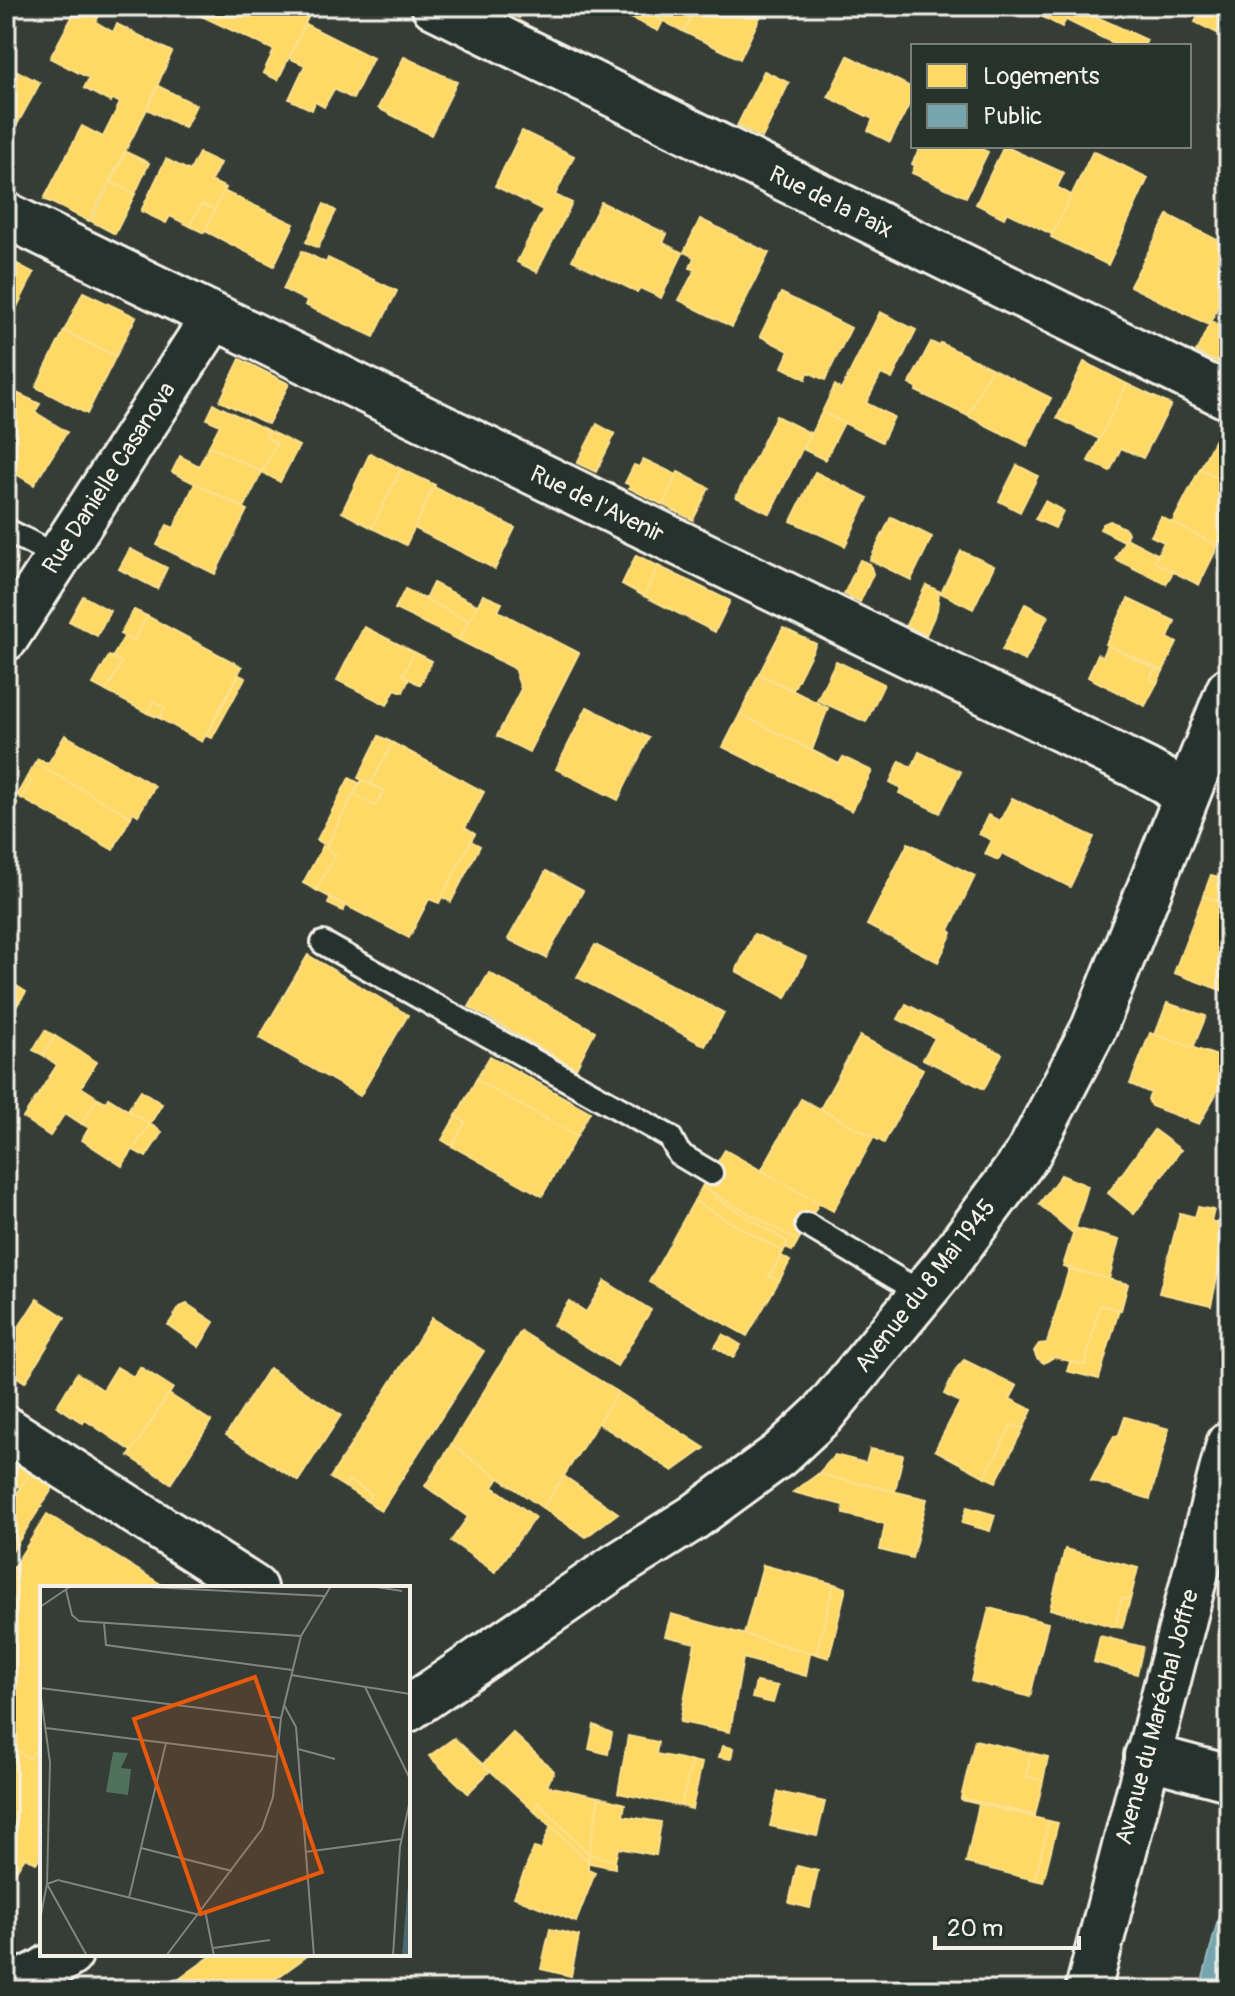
<svg xmlns="http://www.w3.org/2000/svg" width="1235" height="1996" viewBox="0 0 1235 1996" font-family="Pangolin,sans-serif">
<rect width="100%" height="100%" fill="#353d36"/>
<filter id="ink" filterUnits="userSpaceOnUse"><feTurbulence type="fractalNoise" baseFrequency=".0125" numOctaves="2"/><feDisplacementMap in="SourceGraphic" scale="16" xChannelSelector="R" yChannelSelector="G"/><feConvolveMatrix kernelMatrix="1 2 1 2 8 2 1 2 1" color-interpolation-filters="sRGB"/></filter>
<g filter="url(#ink)">
<g fill="#ffd966" stroke="#fce08d" stroke-width="2">
<path d="M78,6H86L100,13L96,22L113,32L117,24L172,52L147,109L89,221L44,199L82,126L103,137L120,103L113,99L110,102L84,88L89,78L50,58Z"/>
<path d="M196,6H312L313,7L278,80L263,73L274,50L193,12Z"/>
<path d="M501,6H525L519,18L500,8Z"/>
<path d="M635,6L663,21L658,31L629,17Z"/>
<path d="M635,6H697L684,32Z"/>
<path d="M697,6H764L765,7L740,59L684,32Z"/>
<path d="M1041,6H1073L1062,27L1037,14Z"/>
<path d="M1073,6L1147,40L1144,46H1119L1066,20Z"/>
<path d="M1203,6H1229V39L1195,22Z"/>
<path d="M305,24L373,58L353,99L334,89L324,107L315,102L312,110L289,99L305,65L289,58Z"/>
<path d="M848,56L913,88V97L890,142L868,131L873,119L828,97Z"/>
<path d="M404,57L457,82L431,135L378,108Z"/>
<path d="M6,65L40,83L9,139L6,137Z"/>
<path d="M764,71L789,83L762,138L737,126Z"/>
<path d="M158,86L196,105L185,128L147,109Z"/>
<path d="M522,131L574,156L555,195L572,203L537,272L517,262L543,210L495,186Z"/>
<path d="M921,146H975L988,152L966,197L912,173L915,166L912,164Z"/>
<path d="M1004,146L1064,173L1057,187L1071,195L1053,235L1007,212L1004,218L976,204Z"/>
<path d="M1093,151L1148,178L1108,265L1051,237Z"/>
<path d="M126,152L149,163L135,194L111,182Z"/>
<path d="M199,153L220,163L211,181L226,188L215,210L201,204L190,226L170,216L166,223L141,211L166,159L190,171Z"/>
<path d="M111,182L135,194L115,234L91,221Z"/>
<path d="M223,191L294,224L274,266L205,231Z"/>
<path d="M601,202L667,234L663,243L683,253L661,298L640,288L637,292L572,260Z"/>
<path d="M201,204L215,210L204,233L190,226Z"/>
<path d="M324,204L336,211L318,248L306,242Z"/>
<path d="M1168,215L1229,246V284L1209,325L1130,286Z"/>
<path d="M700,219L769,253L732,327L679,300L695,270L690,268L694,257L684,252Z"/>
<path d="M302,251L326,263L328,258L397,291L374,337L305,305L307,301L283,289Z"/>
<path d="M15,263L34,273L17,307L6,302V281Z"/>
<path d="M83,292L136,317L116,356L64,331Z"/>
<path d="M781,293L851,328L825,380L808,372L806,379L782,367L789,351L760,336Z"/>
<path d="M880,312L916,330L892,379L881,374L866,403L894,417L882,442L822,412L835,385L841,390Z"/>
<path d="M1211,321L1229,330V368L1196,352Z"/>
<path d="M64,331L116,356L87,414L36,387Z"/>
<path d="M931,342L939,346L941,343L991,368L968,416L916,391L918,388L909,384Z"/>
<path d="M240,359L289,384L268,424L220,401Z"/>
<path d="M1084,362L1127,384L1099,439L1057,418Z"/>
<path d="M991,368L1051,398L1027,446L968,416Z"/>
<path d="M1127,384L1171,405L1143,458L1121,448L1110,471L1088,461Z"/>
<path d="M6,388L40,404L35,412L67,432L34,485L6,468Z"/>
<path d="M214,404L269,431L266,437L277,443L262,472L209,446L220,425L207,419Z"/>
<path d="M822,412L844,423L825,460L803,449Z"/>
<path d="M776,416L810,433L770,514L736,497Z"/>
<path d="M597,424L615,434L596,472L577,463Z"/>
<path d="M1220,429L1229,434V484L1200,469Z"/>
<path d="M269,431L299,446L280,482L262,472L277,443L266,437Z"/>
<path d="M209,446L262,472L244,508L172,472L180,456L199,466Z"/>
<path d="M370,453L401,469L372,528L342,512Z"/>
<path d="M643,459L677,475L663,505L629,488L630,485L625,483L634,465L639,467Z"/>
<path d="M1017,465L1038,476L1020,512L999,501Z"/>
<path d="M401,469L435,485L406,545L372,528Z"/>
<path d="M1200,469L1229,484V525L1218,546L1172,523Z"/>
<path d="M678,472L709,488L693,520L663,505Z"/>
<path d="M815,472L868,498L845,546L791,521Z"/>
<path d="M195,483L247,510L215,574L157,545L167,525L174,528Z"/>
<path d="M434,487L515,528L495,569L414,528Z"/>
<path d="M1045,501L1063,511L1055,528L1035,519Z"/>
<path d="M891,517L932,537L911,580L870,560Z"/>
<path d="M1161,517L1218,546L1199,585L1154,562L1164,542L1151,536Z"/>
<path d="M1110,521L1126,529L1128,533L1124,541L1100,529L1103,524Z"/>
<path d="M1126,538L1157,554L1154,562L1173,572L1166,584L1115,559Z"/>
<path d="M130,549L167,568L157,589L119,569Z"/>
<path d="M961,551L994,566L973,609L941,593Z"/>
<path d="M636,555L658,566L644,596L622,584Z"/>
<path d="M860,560L870,564L873,574L860,602L844,594Z"/>
<path d="M658,566L730,601L715,632L644,596Z"/>
<path d="M433,583L477,605L469,621L425,599Z"/>
<path d="M926,585L941,592L939,593L937,610L926,635L906,625Z"/>
<path d="M405,589L469,621L459,640L395,609Z"/>
<path d="M483,595L502,603L498,611L579,653L529,752L497,736L521,689L514,668L459,640Z"/>
<path d="M83,596L110,611L97,636L69,621Z"/>
<path d="M1128,599L1175,621L1168,638L1177,643L1163,671L1106,644Z"/>
<path d="M1025,604L1048,616L1025,661L1002,650Z"/>
<path d="M134,610L147,616L133,641L120,634Z"/>
<path d="M147,616L242,667L202,742L159,718L165,708L153,701L147,713L106,691L122,662L112,658L124,637L133,641Z"/>
<path d="M364,627L414,652L403,675L409,679L403,692L395,689L387,705L337,680Z"/>
<path d="M783,628L816,644L793,690L759,674Z"/>
<path d="M1108,645L1155,669L1150,679L1157,683L1145,706L1088,677L1098,654L1103,657Z"/>
<path d="M414,652L432,661L420,685L403,675Z"/>
<path d="M109,656L122,662L106,691L93,684Z"/>
<path d="M836,661L884,684L866,722L817,700Z"/>
<path d="M1155,669L1163,671L1157,683L1150,679Z"/>
<path d="M759,674L828,708L812,750L740,714Z"/>
<path d="M239,675L245,678L212,738L206,736Z"/>
<path d="M153,701L165,708L159,718L147,713Z"/>
<path d="M587,707L649,738L618,800L556,769Z"/>
<path d="M740,714L839,764L843,757L872,771L852,811L723,747Z"/>
<path d="M65,735L155,786L138,815L133,812L131,817L35,763L38,759L48,764Z"/>
<path d="M379,736L393,743L371,784L358,778Z"/>
<path d="M393,743L484,792L465,828L475,834L471,841L439,903L429,899L409,938L316,890L336,854L325,848L354,794L375,806L384,791L371,784Z"/>
<path d="M919,752L961,772L940,813L899,793L901,788L890,782L900,761L912,768Z"/>
<path d="M35,763L131,817L113,850L21,798L32,781L27,777Z"/>
<path d="M27,777L32,781L21,798L17,795Z"/>
<path d="M349,778L359,783L327,846L317,840Z"/>
<path d="M362,780L384,791L375,806L354,794Z"/>
<path d="M6,796L17,803L6,822Z"/>
<path d="M1012,798L1094,837L1070,887L1002,853L998,860L985,854L992,840L979,834L988,815L1000,821Z"/>
<path d="M471,841L480,846L451,902L442,897Z"/>
<path d="M908,843L975,876L949,930L952,933L938,962L867,925Z"/>
<path d="M323,846L336,854L316,890L303,883Z"/>
<path d="M546,871L583,891L546,958L508,939Z"/>
<path d="M1211,875L1229,880V904L1203,896Z"/>
<path d="M1203,896L1229,904V993L1174,973Z"/>
<path d="M330,898L346,906L343,911L328,904Z"/>
<path d="M754,934L806,957L786,998L736,971Z"/>
<path d="M595,945L724,1013L705,1046L577,977Z"/>
<path d="M308,955L408,1015L360,1096L259,1038Z"/>
<path d="M489,973L595,1031L576,1068L469,1007Z"/>
<path d="M6,979L26,992L14,1010L6,1005Z"/>
<path d="M1167,1003L1206,1016L1193,1048L1155,1035Z"/>
<path d="M906,1004L1002,1054L984,1089L923,1059L935,1038L898,1019Z"/>
<path d="M45,1030L55,1036L43,1055L33,1050Z"/>
<path d="M1150,1033L1229,1060L1221,1085L1199,1124L1151,1106L1148,1099L1151,1093L1130,1084Z"/>
<path d="M55,1036L97,1062L81,1087L98,1098L82,1124L65,1113L50,1136L23,1118L57,1065L43,1055Z"/>
<path d="M860,1036L923,1069L884,1143L820,1109Z"/>
<path d="M490,1056L590,1112L577,1136L476,1080Z"/>
<path d="M476,1080L577,1136L542,1196L452,1146L465,1122L456,1116Z"/>
<path d="M141,1090L162,1104L150,1124L128,1110Z"/>
<path d="M98,1098L106,1102L108,1098L150,1124L122,1166L82,1140L89,1128L82,1124Z"/>
<path d="M801,1099L874,1137L833,1211L761,1171Z"/>
<path d="M456,1116L465,1122L452,1146L442,1140Z"/>
<path d="M150,1124L162,1132L146,1157L133,1150Z"/>
<path d="M1154,1130L1181,1150L1134,1214L1108,1193Z"/>
<path d="M725,1150L819,1203L798,1241L702,1187Z"/>
<path d="M1061,1175L1088,1186L1074,1234L1039,1204Z"/>
<path d="M702,1187L715,1194L714,1197L788,1242L783,1252L694,1201Z"/>
<path d="M715,1194L798,1241L792,1251L785,1248L788,1242L714,1197Z"/>
<path d="M694,1201L783,1252L769,1276L779,1281L747,1336L649,1282Z"/>
<path d="M1198,1207L1214,1210L1211,1221L1229,1226L1211,1305L1159,1293L1180,1213L1195,1217Z"/>
<path d="M1075,1228L1119,1240L1109,1279L1063,1266Z"/>
<path d="M782,1256L790,1261L779,1281L769,1276Z"/>
<path d="M1069,1269L1128,1284L1121,1310L1100,1305L1085,1365L1054,1357L1044,1363L1037,1358L1034,1351L1039,1344L1047,1343Z"/>
<path d="M605,1281L651,1310L617,1366L553,1325L569,1301L586,1312Z"/>
<path d="M37,1299L65,1317L25,1382L6,1370V1347Z"/>
<path d="M187,1304L214,1322L199,1347L168,1325L180,1307Z"/>
<path d="M1100,1305L1119,1310L1099,1379L1067,1371L1070,1362L1085,1365Z"/>
<path d="M432,1318L484,1351L381,1511L367,1501L371,1494L349,1480L345,1487L330,1478Z"/>
<path d="M521,1331L618,1392L543,1508L451,1445Z"/>
<path d="M723,1334L741,1345L733,1358L715,1347Z"/>
<path d="M964,1360L1017,1386L1010,1399L1032,1410L1023,1429L1012,1425L985,1477L935,1450L960,1402L944,1394L956,1369Z"/>
<path d="M117,1367L134,1377L140,1367L173,1388L132,1451L85,1420L83,1423L57,1406L77,1373L103,1390Z"/>
<path d="M269,1368L341,1415L298,1481L226,1435Z"/>
<path d="M618,1392L705,1448L673,1471L598,1423Z"/>
<path d="M169,1394L211,1421L171,1483L129,1456Z"/>
<path d="M1125,1417L1169,1429L1150,1499L1091,1481L1114,1436L1118,1437Z"/>
<path d="M1012,1425L1023,1429L996,1482L985,1477Z"/>
<path d="M451,1445L499,1478L493,1487L535,1517L495,1572L451,1541L468,1517L425,1486Z"/>
<path d="M870,1449L903,1455L895,1491L818,1474L835,1455L866,1463Z"/>
<path d="M18,1463L31,1471L21,1488L7,1479Z"/>
<path d="M31,1471L54,1486L6,1561V1511Z"/>
<path d="M818,1474L927,1499L912,1558L880,1550L885,1524L844,1514L843,1505L793,1492Z"/>
<path d="M564,1476L618,1513L586,1537L543,1508Z"/>
<path d="M349,1480L371,1494L367,1501L345,1487Z"/>
<path d="M967,1507L995,1515L990,1531L962,1523Z"/>
<path d="M47,1514L167,1588H42V1740L30,1759L16,1750L6,1766V1579Z"/>
<path d="M1065,1549L1138,1568L1130,1600L1122,1598L1115,1627L1050,1609Z"/>
<path d="M763,1565L834,1584L816,1654L744,1634Z"/>
<path d="M834,1584L846,1588L829,1658L816,1654Z"/>
<path d="M1122,1598L1130,1600L1122,1628L1115,1627Z"/>
<path d="M989,1608L1048,1623L1030,1697L971,1681Z"/>
<path d="M671,1614L810,1653L806,1676L743,1658L730,1732L680,1722L695,1643L665,1636Z"/>
<path d="M1100,1636L1143,1647L1137,1674L1094,1662Z"/>
<path d="M756,1682L778,1686L773,1703L752,1698Z"/>
<path d="M594,1725L612,1733L608,1754L589,1749Z"/>
<path d="M513,1733L554,1771L547,1786L599,1797L589,1854L538,1802L535,1812L483,1764Z"/>
<path d="M628,1736L658,1742L656,1754L692,1761L681,1806L618,1793Z"/>
<path d="M454,1738L490,1771L468,1793L429,1756Z"/>
<path d="M42,1740V1854L36,1863L25,1857L9,1882L6,1880V1766L16,1750L30,1759Z"/>
<path d="M975,1740L1031,1753L1026,1776L1043,1781L1035,1815L961,1798Z"/>
<path d="M722,1746L733,1748L731,1759L719,1757Z"/>
<path d="M1031,1753L1048,1757L1043,1781L1026,1776Z"/>
<path d="M692,1761L702,1763L692,1809L681,1806Z"/>
<path d="M778,1792L825,1802L817,1836L770,1826Z"/>
<path d="M599,1797L625,1804L623,1816L661,1822L656,1855L618,1848L615,1861L589,1854Z"/>
<path d="M961,1798L1035,1815V1817L961,1800Z"/>
<path d="M538,1802L589,1854L588,1861L535,1812Z"/>
<path d="M979,1804L1049,1821L1035,1880L966,1863Z"/>
<path d="M1049,1821L1058,1823L1043,1882L1035,1880Z"/>
<path d="M551,1826L588,1861V1870L595,1873L576,1922L514,1897L534,1848L541,1850Z"/>
<path d="M589,1854L615,1861V1868L589,1863Z"/>
<path d="M797,1866L818,1871L810,1908L789,1903Z"/>
<path d="M550,1929L579,1936L571,1976L541,1969Z"/>
<path d="M214,1954H310L260,1990H164Z"/>
</g>
<path fill="#76a5af" stroke="#9cbcc0" stroke-width="2" d="M1229,1876V1990H1200Z"/>
<g fill="none" stroke-linecap="round" stroke-linejoin="round">
<g stroke="#f4f1e8" stroke-width="28">
<g id="service">
<path d="M6,530L59,557"/>
<path d="M323,943L670,1137L679,1154L711,1173"/>
<path d="M807,1225L923,1294"/>
</g>
</g>
<g stroke="#f4f1e8" stroke-width="50">
<g id="minor">
<path d="M434,6L1229,397"/>
<path d="M6,215L1145,770L1165,781L1185,798"/>
<path d="M6,638L213,318"/>
<path d="M6,1429L254,1588"/>
<path d="M1147,1756L1229,1778"/>
<path d="M1088,1990L1229,1444"/>
</g>
</g>
<g stroke="#f4f1e8" stroke-width="50">
<g id="tertiary">
<path d="M408,1709L615,1567L693,1518L779,1455L823,1414L942,1270L1028,1154L1094,1028L1229,690"/>
<path d="M7,1990L44,1971L70,1954"/>
</g>
</g>
<use href="#service" stroke="#26332d" stroke-width="22"/>
<use href="#minor" stroke="#26332d" stroke-width="44"/>
<use href="#tertiary" stroke="#26332d" stroke-width="44"/>
</g>
</g>
<g text-anchor="middle" dominant-baseline="central" stroke-width="8" stroke-linejoin="round" paint-order="stroke">
<g font-size="24" fill="#f4f1e8" stroke="#26332d">
<text transform="translate(831 202) rotate(26)">Rue de la Paix</text>
<text transform="translate(109 478) rotate(-57)">Rue Danielle Casanova</text>
<text transform="translate(597 504) rotate(26)">Rue de l'Avenir</text>
<text transform="translate(925 1286) rotate(-52)">Avenue du 8 Mai 1945</text>
<text transform="translate(1157 1717) rotate(-75)">Avenue du Maréchal Joffre</text>
</g>
</g>
<g transform="translate(40 1586)">
<rect width="370" height="370" fill="#353d36"/>
<path d="M73,166L88,167L81,182L91,183L88,209L66,206Z" fill="#50715c"/>
<path d="M370,274V370H362Z" fill="#4b6b72"/>
<path fill="none" stroke="#81857d" stroke-width="2" d="M90,0L284,10M330,0L362,5M26,4L32,29L39,35L261,50M0,21L31,0M64,37L66,59L252,84M251,89L370,108M325,101L370,193M0,102L241,132M0,104L10,176L7,298L0,334M244,119L256,141L274,370M6,142L237,171M258,163L295,173M101,262L192,285M265,266L362,253M7,298L18,294L160,329M7,298L47,370M89,312L126,157M165,324L174,370M173,362L230,354M126,370L222,243L233,211L241,132L261,50L291,0M353,370L360,261L370,214"/>
<path fill="#e8590c" fill-opacity="0.15" stroke="#e8590c" stroke-width="4" d="M215,91L282,286L161,328L94,133Z"/>
<rect width="370" height="370" fill="none" stroke="#f4f1e8" stroke-width="4"/>
</g>
<rect width="1235" height="1996" fill="none" stroke="#26332d" stroke-width="32"/>
<rect x="16" y="16" width="1203" height="1964" fill="none" stroke="#f4f1e8" stroke-width="3" filter="url(#ink)"/>
<rect x="911" y="44" width="280" height="104" fill="#26332d" stroke="#787f78" stroke-width="2"/>
<rect x="927" y="64" width="40" height="24" fill="#ffd966" stroke="#787f78" stroke-width="2"/>
<text x="983" y="84" font-size="24" fill="#f4f1e8">Logements</text>
<rect x="927" y="104" width="40" height="24" fill="#76a5af" stroke="#787f78" stroke-width="2"/>
<text x="983" y="124" font-size="24" fill="#f4f1e8">Public</text>
<path d="M935 1936v12h144v-12" fill="none" stroke="#f4f1e8" stroke-width="4"/>
<text x="947" y="1936" font-size="24" fill="#f4f1e8" stroke="#26332d" stroke-width="6" paint-order="stroke">20 m</text>
</svg>
